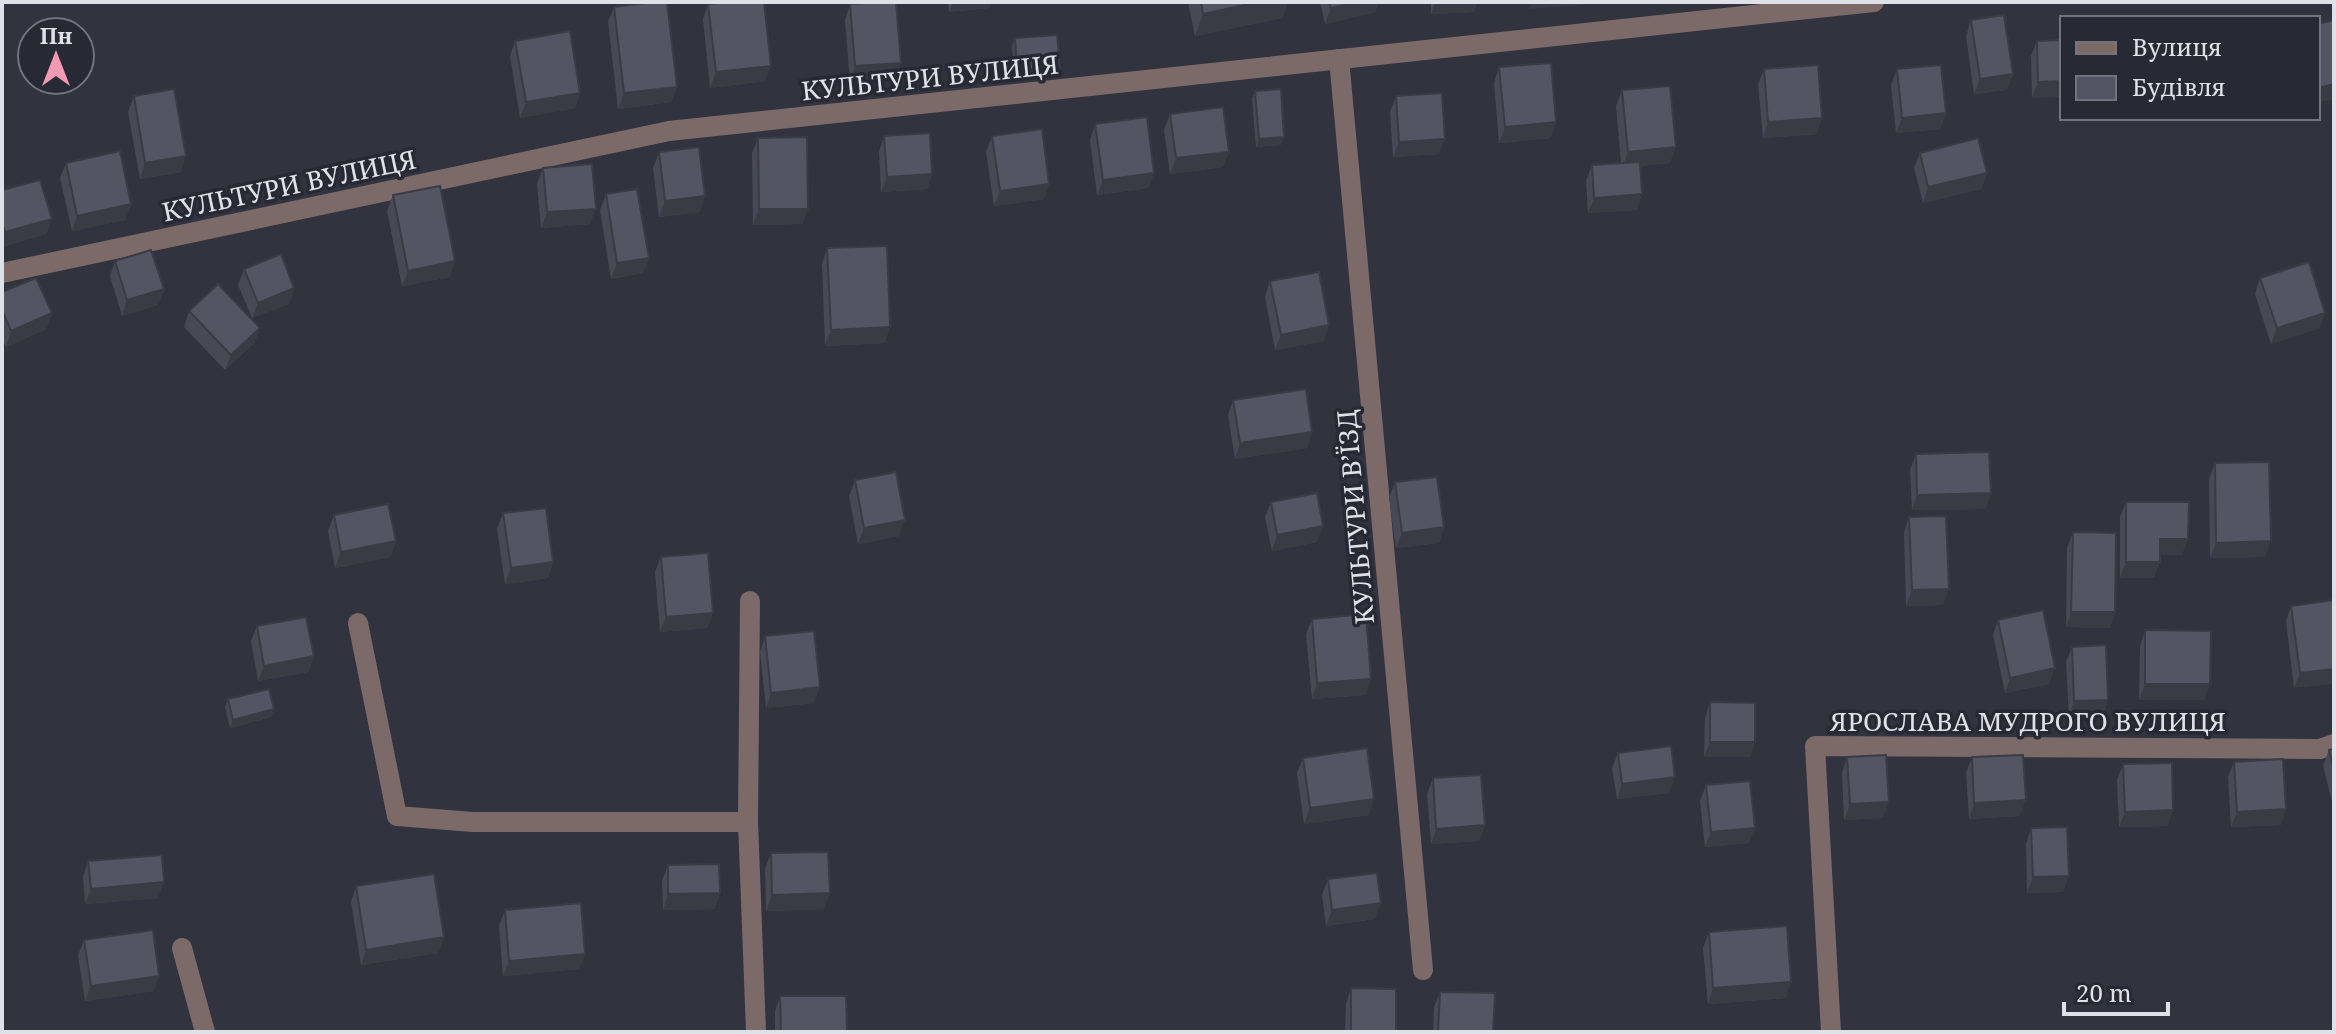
<svg xmlns="http://www.w3.org/2000/svg" width="2336" height="1034" viewBox="0 0 2336 1034" font-family="'Noto Serif',serif">
<rect width="100%" height="100%" fill="#31333f"/>
<g fill="none" stroke-linecap="round" stroke-linejoin="round">
<g stroke="#7c6a69" stroke-width="20">
<path d="M1339,59L1423,970"/>
<path d="M2,273L669,131L1874,2"/>
<path d="M750,601L748,822L756,1032"/>
<path d="M358,623L397,816L473,822H748"/>
<path d="M182,948L205,1032"/>
<path d="M1831,1032L1815,746L2320,749L2334,744"/>
</g>
</g>
<g fill="#474955">
<path d="M948,2H991L989,8L949,12Z"/>
<path d="M1188,2H1288L1282,18L1195,36Z"/>
<path d="M1320,2H1379L1375,12L1325,24Z"/>
<path d="M1431,2H1478L1474,12L1431,14Z"/>
<path d="M708,4L765,81L710,88L703,19Z"/>
<path d="M850,4L901,63L895,78L850,82L845,20Z"/>
<path d="M614,7L677,87L671,102L618,109L608,22Z"/>
<path d="M1971,20L2013,74L2007,90L1974,94L1966,36Z"/>
<path d="M1015,38L1060,67L1057,75L1014,78L1012,46Z"/>
<path d="M2062,40L2032,98L2031,56L2037,41Z"/>
<path d="M515,41L580,93L575,108L520,118L510,56Z"/>
<path d="M1499,67L1551,138L1499,143L1494,83Z"/>
<path d="M1764,69L1817,134L1763,138L1758,84Z"/>
<path d="M1897,69L1946,113L1940,129L1896,133L1891,85Z"/>
<path d="M1622,90L1670,163L1640,166L1637,210L1588,213L1586,181L1592,165L1621,163L1616,106Z"/>
<path d="M1255,91L1281,145L1256,147L1252,99Z"/>
<path d="M134,96L181,172L140,179L128,112Z"/>
<path d="M1396,96L1439,154L1393,157L1390,112Z"/>
<path d="M1170,114L1223,167L1170,174L1164,130Z"/>
<path d="M1095,124L1154,173L1148,188L1097,195L1090,140Z"/>
<path d="M884,136L932,174L927,189L881,192L879,152Z"/>
<path d="M992,136L1044,199L994,206L986,152Z"/>
<path d="M758,138L808,209L802,224L753,225L752,153Z"/>
<path d="M659,152L700,212L659,217L653,168Z"/>
<path d="M1920,153L1987,173L1981,189L1923,203L1914,168Z"/>
<path d="M66,163L131,204L125,220L72,231L60,178Z"/>
<path d="M543,168L590,224L541,228L537,184Z"/>
<path d="M2,190L52,219L46,234L2,247Z"/>
<path d="M606,194L649,258L643,273L611,279L600,210Z"/>
<path d="M393,195L450,277L402,286L387,211Z"/>
<path d="M827,248L885,343L825,346L822,264Z"/>
<path d="M115,261L164,289L158,305L122,316L110,276Z"/>
<path d="M244,269L294,288L289,304L252,318L238,285Z"/>
<path d="M2260,278L2320,328L2271,344L2255,294Z"/>
<path d="M1270,281L1324,341L1275,350L1265,297Z"/>
<path d="M2,292L52,313L46,329L6,347L2,339Z"/>
<path d="M189,311L260,328L254,343L225,370L184,327Z"/>
<path d="M1233,400L1312,432L1307,448L1235,459L1228,415Z"/>
<path d="M1916,454L1991,493L1985,509L1912,510L1910,470Z"/>
<path d="M2215,463L2265,557L2210,558L2209,479Z"/>
<path d="M855,480L899,536L858,544L849,496Z"/>
<path d="M1395,482L1444,527L1439,543L1396,548L1389,498Z"/>
<path d="M1271,502L1317,542L1272,551L1265,517Z"/>
<path d="M2126,502L2182,555L2160,554L2154,578H2120V517Z"/>
<path d="M503,513L553,562L548,578L505,584L497,529Z"/>
<path d="M334,515L396,541L390,557L335,568L328,531Z"/>
<path d="M1909,517L1943,605L1906,606L1904,533Z"/>
<path d="M2073,532L2115,612L2110,628L2066,627L2067,548Z"/>
<path d="M661,557L713,613L707,628L660,632L655,572Z"/>
<path d="M2334,600L2294,688L2286,621L2291,606Z"/>
<path d="M1312,619L1366,695L1312,699L1306,634Z"/>
<path d="M1998,620L2049,684L2005,693L1993,635Z"/>
<path d="M257,626L314,656L308,672L258,681L251,641Z"/>
<path d="M2145,630L2204,700H2139L2140,646Z"/>
<path d="M765,636L814,703L766,708L760,652Z"/>
<path d="M2072,647L2103,715L2069,717L2066,662Z"/>
<path d="M228,699L274,709L271,717L230,728L225,707Z"/>
<path d="M1710,702L1755,742L1750,757H1704L1705,718Z"/>
<path d="M2334,749V809L2323,766L2329,750Z"/>
<path d="M1618,753L1669,793L1617,799L1612,768Z"/>
<path d="M1847,757L1883,818L1844,820L1842,773Z"/>
<path d="M1972,757L2020,816L1969,819L1966,773Z"/>
<path d="M1303,758L1369,815L1304,824L1297,773Z"/>
<path d="M2234,762L2281,825L2231,827L2228,777Z"/>
<path d="M2123,764L2168,826L2119,827L2117,780Z"/>
<path d="M1433,778L1485,825L1479,841L1431,844L1427,794Z"/>
<path d="M1706,785L1749,843L1705,847L1700,801Z"/>
<path d="M2031,828L2063,892L2027,893L2026,844Z"/>
<path d="M771,853L824,909L766,911L765,869Z"/>
<path d="M88,861L158,898L85,904L83,877Z"/>
<path d="M668,865L720,893L714,909L663,910L662,881Z"/>
<path d="M1328,879L1375,919L1326,926L1322,895Z"/>
<path d="M356,886L444,937L438,953L361,965L351,902Z"/>
<path d="M505,910L585,954L579,969L503,976L499,926Z"/>
<path d="M1709,932L1786,998L1708,1004L1703,948Z"/>
<path d="M84,940L154,991L85,1001L78,955Z"/>
<path d="M1351,988L1396,1032H1345L1346,1004Z"/>
<path d="M1440,992L1493,1032H1433L1434,1007Z"/>
<path d="M780,996L847,1032H775V1011Z"/>
</g>
<g fill="#3a3c45">
<path d="M953,2H991L989,8L949,12Z"/>
<path d="M1258,2H1288L1282,18L1195,36L1203,14Z"/>
<path d="M1358,2H1379L1375,12L1325,24L1331,8Z"/>
<path d="M1435,2H1478L1474,12L1431,14Z"/>
<path d="M1532,2H1584L1583,5L1529,9Z"/>
<path d="M901,63L895,78L850,82L855,66Z"/>
<path d="M771,66L765,81L710,88L716,72Z"/>
<path d="M1060,67L1057,75L1014,78L1017,70Z"/>
<path d="M2013,74L2007,90L1974,94L1980,79Z"/>
<path d="M2062,81V97L2032,98L2038,82Z"/>
<path d="M2334,84V99L2318,102V88Z"/>
<path d="M677,87L671,102L618,109L624,93Z"/>
<path d="M580,93L575,108L520,118L526,102Z"/>
<path d="M1946,113L1940,129L1896,133L1902,118Z"/>
<path d="M1822,118L1817,134L1763,138L1768,122Z"/>
<path d="M1556,122L1551,138L1499,143L1505,127Z"/>
<path d="M1284,137L1281,145L1256,147L1259,139Z"/>
<path d="M1445,139L1439,154L1393,157L1399,142Z"/>
<path d="M1676,147L1670,163L1622,168L1628,152Z"/>
<path d="M1229,152L1223,167L1170,174L1176,158Z"/>
<path d="M186,156L181,172L140,179L145,163Z"/>
<path d="M1154,173L1148,188L1097,195L1103,180Z"/>
<path d="M1987,173L1981,189L1923,203L1928,187Z"/>
<path d="M932,174L927,189L881,192L887,177Z"/>
<path d="M1049,184L1044,199L994,206L1000,191Z"/>
<path d="M1642,194L1637,210L1588,213L1594,198Z"/>
<path d="M705,196L700,212L659,217L665,201Z"/>
<path d="M131,204L125,220L72,231L77,216Z"/>
<path d="M596,209L590,224L541,228L547,212Z"/>
<path d="M759,209H808L802,224L753,225Z"/>
<path d="M52,219L46,234L2,247V240L5,232Z"/>
<path d="M649,258L643,273L611,279L617,263Z"/>
<path d="M455,261L450,277L402,286L408,271Z"/>
<path d="M294,288L289,304L252,318L258,303Z"/>
<path d="M164,289L158,305L122,316L127,300Z"/>
<path d="M52,313L46,329L6,347L11,331Z"/>
<path d="M2325,313L2320,328L2271,344L2277,328Z"/>
<path d="M1329,325L1324,341L1275,350L1281,335Z"/>
<path d="M890,327L885,343L825,346L831,330Z"/>
<path d="M260,328L254,343L225,370L231,355Z"/>
<path d="M1312,432L1307,448L1235,459L1240,443Z"/>
<path d="M1991,493L1985,509L1912,510L1917,495Z"/>
<path d="M905,520L899,536L858,544L864,528Z"/>
<path d="M1323,526L1317,542L1272,551L1277,535Z"/>
<path d="M1444,527L1439,543L1396,548L1402,533Z"/>
<path d="M2160,539H2188L2182,555L2154,554Z"/>
<path d="M396,541L390,557L335,568L341,552Z"/>
<path d="M2271,541L2265,557L2210,558L2216,543Z"/>
<path d="M553,562L548,578L505,584L511,568Z"/>
<path d="M2126,562H2160L2154,578H2120Z"/>
<path d="M1949,589L1943,605L1906,606L1912,590Z"/>
<path d="M2071,612H2115L2110,628L2066,627Z"/>
<path d="M713,613L707,628L660,632L666,617Z"/>
<path d="M314,656L308,672L258,681L264,666Z"/>
<path d="M2055,668L2049,684L2005,693L2010,678Z"/>
<path d="M2334,669V684L2294,688L2300,673Z"/>
<path d="M1371,679L1366,695L1312,699L1317,683Z"/>
<path d="M2145,684H2210L2204,700H2139Z"/>
<path d="M820,687L814,703L766,708L771,693Z"/>
<path d="M2108,700L2103,715L2069,717L2074,701Z"/>
<path d="M274,709L271,717L230,728L233,720Z"/>
<path d="M1710,742H1755L1750,757H1704Z"/>
<path d="M1675,777L1669,793L1617,799L1622,784Z"/>
<path d="M1374,799L1369,815L1304,824L1310,808Z"/>
<path d="M2026,800L2020,816L1969,819L1974,803Z"/>
<path d="M1889,802L1883,818L1844,820L1850,804Z"/>
<path d="M2286,809L2281,825L2231,827L2237,812Z"/>
<path d="M2173,810L2168,826L2119,827L2125,812Z"/>
<path d="M1485,825L1479,841L1431,844L1436,829Z"/>
<path d="M1755,828L1749,843L1705,847L1711,832Z"/>
<path d="M2069,876L2063,892L2027,893L2033,877Z"/>
<path d="M164,882L158,898L85,904L91,889Z"/>
<path d="M720,893L714,909L663,910L668,894Z"/>
<path d="M830,893L824,909L766,911L772,895Z"/>
<path d="M1381,903L1375,919L1326,926L1332,910Z"/>
<path d="M444,937L438,953L361,965L366,950Z"/>
<path d="M585,954L579,969L503,976L509,961Z"/>
<path d="M159,976L154,991L85,1001L91,986Z"/>
<path d="M1791,982L1786,998L1708,1004L1713,988Z"/>
</g>
<g fill="#535563" stroke="#3a3c45" stroke-width="2">
<path d="M652,2H667L677,87L624,93L614,7Z"/>
<path d="M725,2H764L771,66L716,72L708,4Z"/>
<path d="M881,2H896L901,63L855,66L850,4Z"/>
<path d="M1201,2H1258L1203,14Z"/>
<path d="M1329,2H1358L1331,8Z"/>
<path d="M2004,15L2013,74L1980,79L1971,20Z"/>
<path d="M2334,20V84L2318,88V24Z"/>
<path d="M570,31L580,93L526,102L515,41Z"/>
<path d="M1057,35L1060,67L1017,70L1015,38Z"/>
<path d="M2062,40V81L2038,82L2037,41Z"/>
<path d="M1551,63L1556,122L1505,127L1499,67Z"/>
<path d="M1818,65L1822,118L1768,122L1764,69Z"/>
<path d="M1941,65L1946,113L1902,118L1897,69Z"/>
<path d="M1670,86L1676,147L1628,152L1622,90Z"/>
<path d="M174,89L186,156L145,163L134,96Z"/>
<path d="M1281,89L1284,137L1259,139L1255,91Z"/>
<path d="M1442,93L1445,139L1399,142L1396,96Z"/>
<path d="M1223,107L1229,152L1176,158L1170,114Z"/>
<path d="M1147,117L1154,173L1103,180L1095,124Z"/>
<path d="M1042,129L1049,184L1000,191L992,136Z"/>
<path d="M930,133L932,174L887,177L884,136Z"/>
<path d="M807,137L808,209H759L758,138Z"/>
<path d="M1978,138L1987,173L1928,187L1920,153Z"/>
<path d="M699,147L705,196L665,201L659,152Z"/>
<path d="M120,151L131,204L77,216L66,163Z"/>
<path d="M1640,162L1642,194L1594,198L1592,165Z"/>
<path d="M592,164L596,209L547,212L543,168Z"/>
<path d="M40,180L52,219L5,232L2,222V190Z"/>
<path d="M440,186L455,261L408,271L393,195Z"/>
<path d="M637,189L649,258L617,263L606,194Z"/>
<path d="M887,246L890,327L831,330L827,248Z"/>
<path d="M151,250L164,289L127,300L115,261Z"/>
<path d="M281,254L294,288L258,303L244,269Z"/>
<path d="M2309,262L2325,313L2277,328L2260,278Z"/>
<path d="M1319,272L1329,325L1281,335L1270,281Z"/>
<path d="M36,278L52,313L11,331L2,310V292Z"/>
<path d="M218,284L260,328L231,355L189,311Z"/>
<path d="M1306,389L1312,432L1240,443L1233,400Z"/>
<path d="M1989,452L1991,493L1917,495L1916,454Z"/>
<path d="M2269,462L2271,541L2216,543L2215,463Z"/>
<path d="M896,472L905,520L864,528L855,480Z"/>
<path d="M1437,477L1444,527L1402,533L1395,482Z"/>
<path d="M1317,493L1323,526L1277,535L1271,502Z"/>
<path d="M2126,502H2189L2188,539H2160V562H2126Z"/>
<path d="M388,504L396,541L341,552L334,515Z"/>
<path d="M546,508L553,562L511,568L503,513Z"/>
<path d="M1946,516L1949,589L1912,590L1909,517Z"/>
<path d="M2073,532L2116,533L2115,612H2071Z"/>
<path d="M708,553L713,613L666,617L661,557Z"/>
<path d="M2334,600V669L2300,673L2291,606Z"/>
<path d="M2043,610L2055,668L2010,678L1998,620Z"/>
<path d="M1366,614L1371,679L1317,683L1312,619Z"/>
<path d="M306,617L314,656L264,666L257,626Z"/>
<path d="M2145,630L2211,631L2210,684H2145Z"/>
<path d="M814,631L820,687L771,693L765,636Z"/>
<path d="M2106,645L2108,700L2074,701L2072,647Z"/>
<path d="M269,689L274,709L233,720L228,699Z"/>
<path d="M1710,702L1755,703V742H1710Z"/>
<path d="M1671,746L1675,777L1622,784L1618,753Z"/>
<path d="M1367,748L1374,799L1310,808L1303,758Z"/>
<path d="M2334,749V770L2329,750Z"/>
<path d="M1886,755L1889,802L1850,804L1847,757Z"/>
<path d="M2023,755L2026,800L1974,803L1972,757Z"/>
<path d="M2283,759L2286,809L2237,812L2234,762Z"/>
<path d="M2172,763L2173,810L2125,812L2123,764Z"/>
<path d="M1481,775L1485,825L1436,829L1433,778Z"/>
<path d="M1750,781L1755,828L1711,832L1706,785Z"/>
<path d="M2067,827L2069,876L2033,877L2031,828Z"/>
<path d="M828,852L830,893L772,895L771,853Z"/>
<path d="M162,855L164,882L91,889L88,861Z"/>
<path d="M719,864L720,893L668,894V865Z"/>
<path d="M1377,873L1381,903L1332,910L1328,879Z"/>
<path d="M434,874L444,937L366,950L356,886Z"/>
<path d="M581,903L585,954L509,961L505,910Z"/>
<path d="M1787,926L1791,982L1713,988L1709,932Z"/>
<path d="M153,930L159,976L91,986L84,940Z"/>
<path d="M1351,988L1396,989V1032H1351Z"/>
<path d="M1440,992L1495,993L1493,1032H1438Z"/>
<path d="M780,996H846L847,1032H781Z"/>
</g>
<g text-anchor="middle" dominant-baseline="central" stroke-width="7" stroke-linejoin="round" paint-order="stroke">
<g font-size="26" fill="#dfe1e9" stroke="#272935">
<text transform="translate(930 77) rotate(-6)">КУЛЬТУРИ ВУЛИЦЯ</text>
<text transform="translate(289 185) rotate(-12)">КУЛЬТУРИ ВУЛИЦЯ</text>
<text transform="translate(1355 517) rotate(-95)">КУЛЬТУРИ В’ЇЗД</text>
<text x="2028" y="721">ЯРОСЛАВА МУДРОГО ВУЛИЦЯ</text>
</g>
</g>
<rect width="2336" height="1034" fill="none" stroke="#dfe1e9" stroke-width="8"/>
<rect x="2060" y="16" width="260" height="104" fill="#272935" stroke="#71737d" stroke-width="2"/>
<rect x="2076" y="42" width="40" height="12" fill="#7c6a69" stroke="#71737d" stroke-width="2"/>
<text x="2132" y="56" font-size="24" fill="#dfe1e9">Вулиця</text>
<rect x="2076" y="76" width="40" height="24" fill="#535563" stroke="#71737d" stroke-width="2"/>
<text x="2132" y="96" font-size="24" fill="#dfe1e9">Будівля</text>
<g transform="translate(56 56)"><circle r="38" fill="#272935" stroke="#71737d" stroke-width="2"/>
<path d="M0-6L14 30L0 20L-14 30Z" fill="#f19ab2"/>
<text y="-12" font-size="22" font-weight="bold" text-anchor="middle" fill="#dfe1e9">Пн</text>
</g>
<path d="M2064 1002v12h104v-12" fill="none" stroke="#dfe1e9" stroke-width="4"/>
<text x="2076" y="1002" font-size="24" fill="#dfe1e9" stroke="#272935" stroke-width="6" paint-order="stroke">20 m</text>
</svg>
